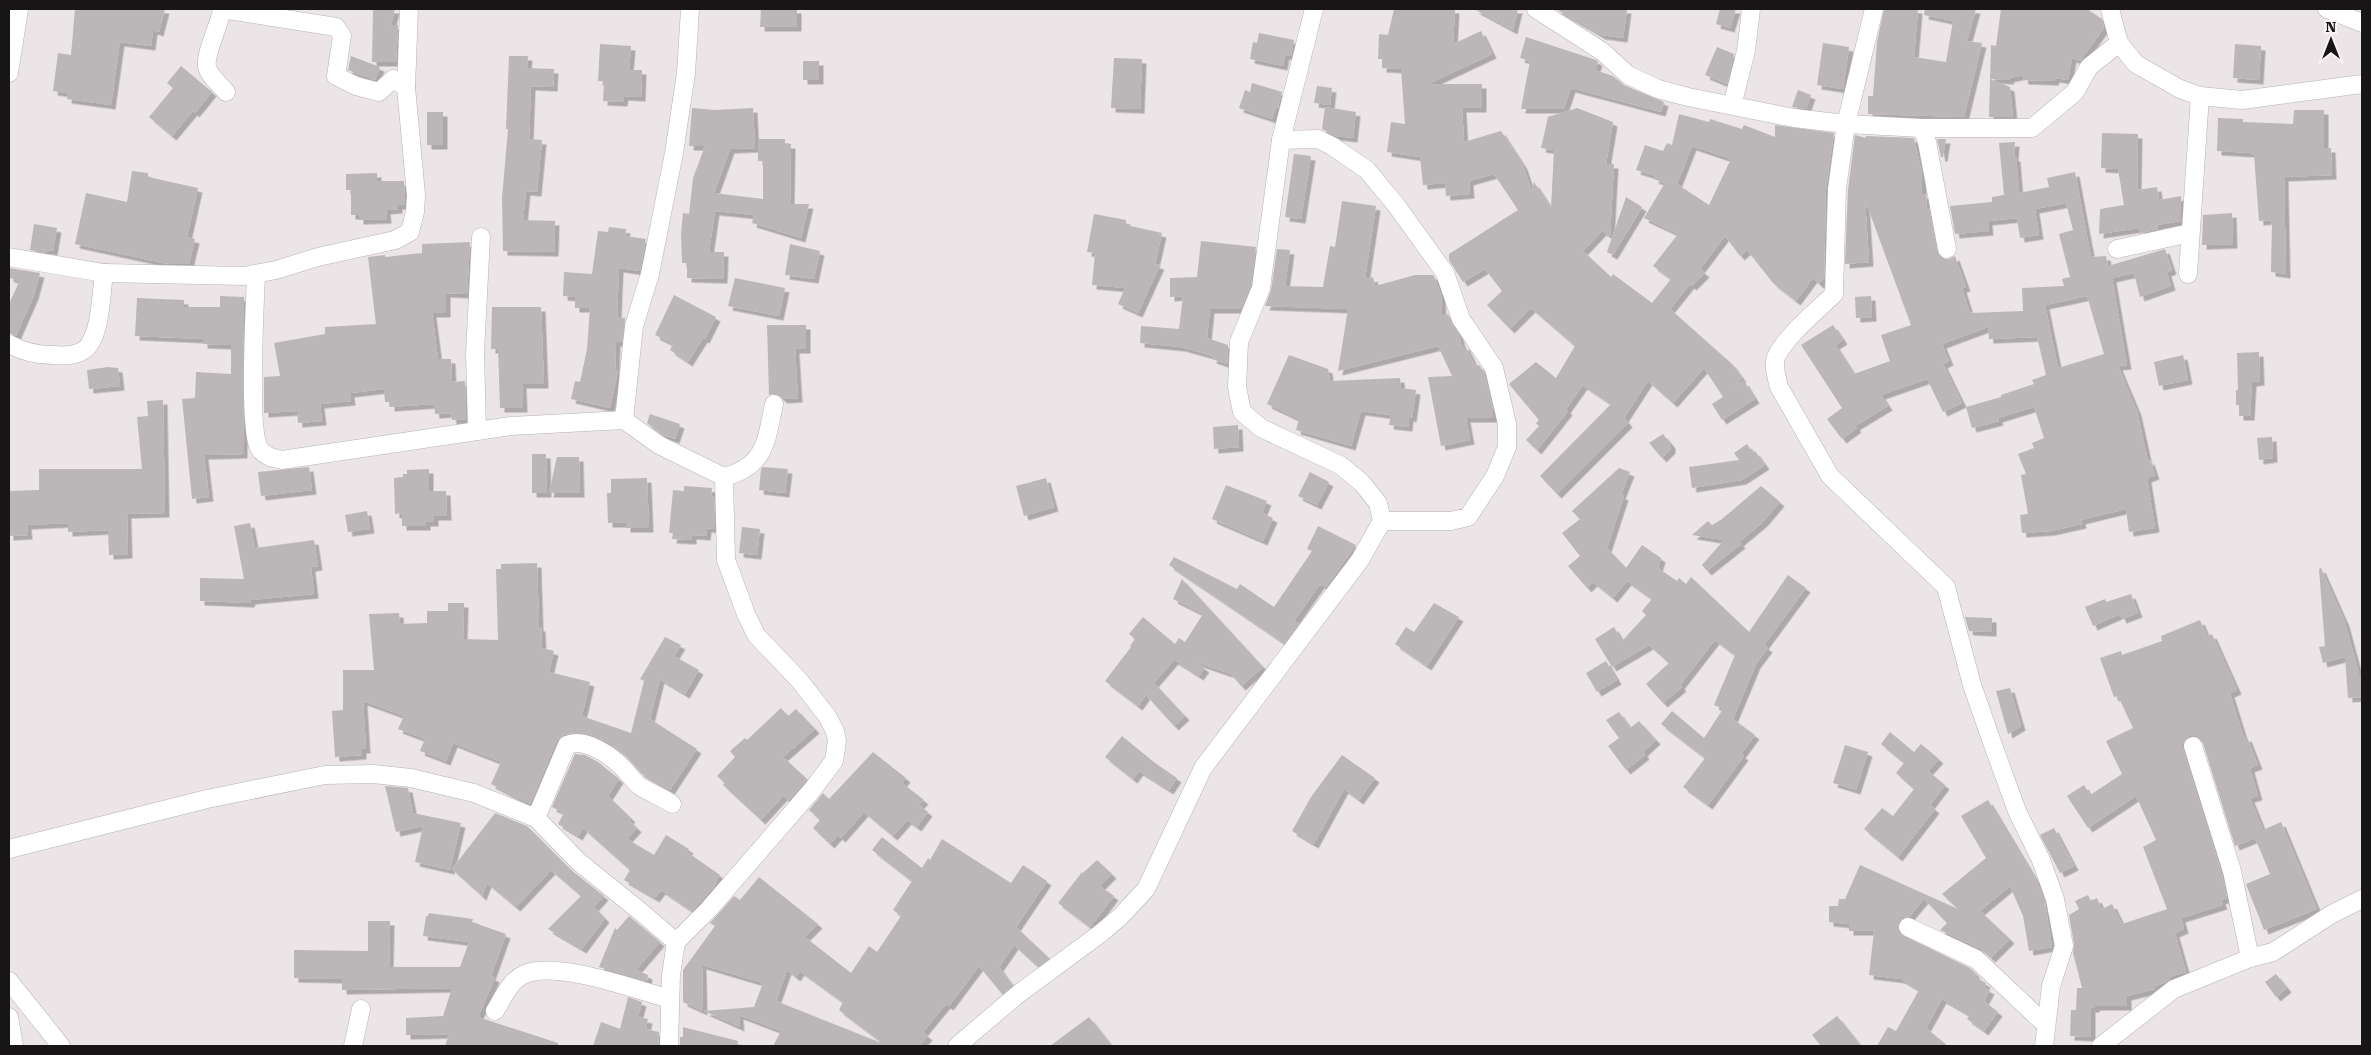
<svg xmlns="http://www.w3.org/2000/svg" width="2371" height="1055" viewBox="0 0 2371 1055" font-family="'Roboto Serif',serif">
<defs>
<filter id="shadow"><feDropShadow dx="4.5" dy="4.5" stdDeviation="0" flood-color="#0004"/></filter>
</defs>
<rect width="100%" height="100%" fill="#ebe5e8"/>
<g fill="#bbb6b8" fill-rule="evenodd" filter="url(#shadow)">
<path d="M75,9H165L159,32L153,30L151,46L120,42L111,105L67,99L68,93L53,91L58,53L71,55Z"/>
<path d="M373,9H395L391,25H398L396,62H372Z"/>
<path d="M761,9H797V27H760Z"/>
<path d="M1394,9H1455L1453,44L1481,31L1492,54L1428,84H1482V108H1462L1464,142L1501,131L1523,165L1532,192L1534,182L1551,208L1554,150L1541,148L1548,117L1577,108L1613,122L1606,164H1614L1610,236L1602,231L1583,251L1611,277L1613,274L1652,303L1671,279L1653,266L1678,234L1644,218L1665,183L1654,179L1655,176L1636,170L1645,145L1663,151L1667,143L1672,145L1679,114L1709,122L1710,119L1742,129L1744,125L1775,137V125L1834,133L1826,189L1824,279L1819,284L1813,278L1796,301L1773,283L1747,250L1740,256L1725,236L1700,269L1705,273L1692,286L1690,284L1670,309L1732,364L1742,378L1734,387L1744,381L1755,399L1722,420L1712,404L1723,397L1704,368L1673,403L1648,381L1624,418L1628,423L1557,494L1540,476L1611,404L1583,385L1566,409L1568,411L1537,450L1526,440L1539,426L1536,423L1539,420L1509,384L1536,362L1556,378L1575,346L1531,308L1510,329L1487,305L1502,291L1485,269L1463,282L1449,260V254L1518,210L1494,174L1469,181L1470,194L1446,196L1445,183L1423,185L1420,157L1387,152L1391,122L1405,124L1401,69L1382,68V59H1378L1379,34L1388,35ZM1692,146L1731,159L1709,205L1677,184Z"/>
<path d="M1474,9H1518L1513,30Z"/>
<path d="M1556,9H1627L1623,38L1601,35Z"/>
<path d="M1720,9H1736L1730,28L1716,24Z"/>
<path d="M1884,9H1918L1914,57L1946,62L1953,21L1924,15L1925,9H1976L1967,41L1982,43L1964,117L1868,114V96H1873L1877,42Z"/>
<path d="M2001,9H2087L2102,19L2104,28L2080,61L2072,58L2068,80L2055,78L2054,81L2024,80L2023,75L2009,78L2010,80L1990,79L1991,45L1996,46Z"/>
<path d="M1259,33L1294,40L1291,56L1285,55L1283,66L1250,59L1253,42L1257,43Z"/>
<path d="M1526,37L1596,60L1598,62L1595,70L1613,76L1624,85L1664,102L1661,112L1571,88L1564,109H1521L1530,61L1520,58Z"/>
<path d="M1823,43L1849,47L1843,89L1817,85Z"/>
<path d="M600,44L631,46L629,70H642L641,97L624,96L623,102L603,101L604,81H598Z"/>
<path d="M2235,44L2261,46L2259,80L2233,78Z"/>
<path d="M1717,47L1734,54L1727,84L1705,75Z"/>
<path d="M351,56L380,67L375,80L348,70Z"/>
<path d="M509,56H528L527,68L554,69L553,87L531,86L529,139L542,140L537,192L526,191L523,220L555,221L554,252L503,251L502,198L508,129H506Z"/>
<path d="M1114,58L1142,59L1140,109L1111,108Z"/>
<rect x="803" y="61" width="16" height="19"/>
<path d="M181,66L212,92L195,113L193,111L172,136L149,117L173,88L167,83Z"/>
<path d="M1990,79L2010,87L2013,117H1989Z"/>
<path d="M1252,83L1282,92L1278,108L1276,107L1272,119L1239,108L1245,90L1250,92Z"/>
<path d="M1317,86L1332,88L1330,105L1314,103Z"/>
<path d="M1798,90L1811,95L1806,109L1792,107Z"/>
<path d="M1325,107L1356,112L1353,138L1336,136L1322,129Z"/>
<path d="M692,108L715,110L753,108L755,148L730,149L714,193L763,199V161H758V139H785V144H791L790,204H809L801,238L752,223L754,215L715,211L709,252H724L723,279L687,278V263H682L681,234L683,213L689,214L693,178L705,146H689Z"/>
<path d="M2294,110H2324V148H2331L2332,175L2284,177L2286,274L2271,272L2272,220L2259,221L2254,155H2251V153L2217,151L2218,118L2243,119V122L2293,124Z"/>
<rect x="427" y="112" width="16" height="33"/>
<path d="M2102,133L2138,134L2137,190L2157,187L2159,200L2181,196V221L2157,225L2158,229L2141,233L2139,228L2099,234L2100,209L2124,205L2118,169L2101,168Z"/>
<path d="M1855,135L1866,138V136L1914,138L1922,174V194H1926L1927,208H1929L1937,251L1944,259H1949L1955,256L1966,287L1962,288L1970,313L2023,311L2022,288L2064,286L2062,279L2070,277L2059,234L2073,230L2066,203L2035,209L2039,235L2020,238L2017,218L1988,221L1989,231L1955,234L1950,206L1992,202V197L2004,195L1999,143L2015,142L2014,157H2016L2019,193L2049,187L2047,178L2075,172L2091,257L2106,256L2108,266L2165,249L2172,270L2167,272L2171,286L2140,297L2134,273L2112,278L2127,365L2118,366L2137,411L2148,461L2150,460L2155,475L2147,478L2155,528L2129,532L2126,509L2081,520L2082,524L2051,531L2022,533L2020,515L2028,514L2021,475L2026,474L2018,454L2034,448L2032,443L2044,438L2034,407L1998,418L1999,421L1972,428L1966,407L2001,397V395L2034,384L2032,380L2046,375L2037,337L1989,339L1988,327L1942,344L1949,361L1943,364L1962,403L1943,412L1927,379L1881,395L1888,406L1855,426L1857,428L1842,439L1827,419L1842,408L1801,345L1833,325L1843,340L1835,345L1854,374L1890,361L1881,335L1911,325L1865,200L1869,262L1845,264L1848,190ZM2087,296L2104,354L2058,368L2045,305Z"/>
<path d="M1937,139H1946L1943,157H1941Z"/>
<path d="M1294,154L1311,156L1301,219L1285,217Z"/>
<path d="M132,171L148,173V177L198,188L187,237L195,239L189,264H168L75,244L86,193L127,202Z"/>
<path d="M377,173V181H404L405,205H398V209L386,210L387,219L359,220V215H351V190H346V174Z"/>
<path d="M1626,197L1642,207L1613,255L1607,252Z"/>
<path d="M1342,201L1376,206L1365,279L1373,277L1375,286L1415,275H1433L1435,278L1441,295L1442,316L1448,314L1459,335L1462,347L1465,345L1475,366L1479,365L1484,372L1493,409V418H1466L1470,440L1441,446L1428,377L1452,376L1438,346L1338,371L1348,309L1265,306L1271,290L1277,249L1290,250L1285,286L1323,287L1330,246L1335,247Z"/>
<path d="M2232,213L2233,244L2202,245L2203,215Z"/>
<path d="M1094,214L1126,220V225L1162,233L1155,264L1160,265L1138,313L1118,304L1125,288L1092,285L1095,253L1087,252Z"/>
<path d="M34,224L57,228L53,251L47,250L46,253L30,250Z"/>
<path d="M609,227L626,229L625,236L646,239L640,271L619,268L617,317L625,318L622,342H616L615,370L618,371L610,408L571,399L575,381L580,382L587,349L590,308H575V297L563,296L564,272L592,274L598,231L608,232Z"/>
<path d="M1201,241L1256,247L1251,285L1241,309H1210L1207,338L1228,345L1227,364L1212,359L1213,356L1181,347L1140,343L1141,326L1179,329L1183,296L1170,297V278L1197,277Z"/>
<path d="M470,242L467,294L446,293V313H432L438,359H451L452,382L465,381L466,419L452,420L451,413L435,414L434,404L390,407V402H385L384,389L350,393L351,401L320,404L322,421L298,423L297,411L264,413V377L280,376L274,343L325,334V327L376,324L368,257L385,255V257L422,253V244Z"/>
<path d="M790,244L820,251L814,279L785,275Z"/>
<path d="M9,268L40,273L34,295L16,336L9,333V304L19,282L9,277Z"/>
<path d="M735,278L785,288L779,316L728,306Z"/>
<path d="M674,295L716,317L705,339L703,338L688,362L670,350L673,344L655,335Z"/>
<path d="M220,296L244,297L243,454L204,455L209,497L192,499L182,399L195,398L196,372L231,374V345L203,344V339L135,336L137,298L184,300V307H220Z"/>
<path d="M1871,296L1872,317L1856,318L1855,297Z"/>
<path d="M492,307H541L544,384H522L523,408H500L498,349H491Z"/>
<path d="M767,325H806V349H795L798,398L783,399L777,394L769,395Z"/>
<path d="M2259,352L2260,381L2252,382L2250,416H2239V405H2236V390H2238L2237,353Z"/>
<path d="M1289,355L1328,369L1330,381L1400,378L1401,388L1416,390L1412,418L1409,417L1408,427L1389,425L1391,415L1361,411L1351,446L1296,430L1299,419L1267,404Z"/>
<path d="M2183,355L2188,380L2159,386L2154,362Z"/>
<path d="M108,367L118,368L120,386L89,389L87,370Z"/>
<path d="M163,400L165,513L127,514L128,554L109,555L108,530L68,532V523L27,525L28,535L9,536V491L39,490V469H142L137,417L148,416L147,401Z"/>
<path d="M650,414L680,424L675,439L663,435L647,423Z"/>
<path d="M1238,425L1239,447L1214,449L1213,427Z"/>
<path d="M1663,434L1671,444V449L1662,458L1649,443Z"/>
<path d="M2272,437L2273,458L2259,460L2257,438Z"/>
<path d="M1747,444L1753,453L1755,451L1765,465L1742,480L1692,488L1689,467L1739,460L1734,453Z"/>
<path d="M532,454H546L547,493H532Z"/>
<path d="M557,457H579L580,493H549Z"/>
<path d="M309,467L312,490L261,496L258,472Z"/>
<path d="M763,467L788,469L785,493L759,490L761,469Z"/>
<path d="M1619,468L1630,472L1621,495L1624,496L1607,548L1626,568L1642,545L1661,558L1658,568L1677,581L1679,578L1686,584L1691,577L1749,632L1788,575L1806,588L1764,645L1768,648L1756,664L1733,719L1755,735L1741,754L1744,756L1708,805L1683,787L1705,758L1661,724L1672,711L1704,738L1723,709L1714,705L1735,655L1715,640L1680,685L1682,687L1663,703L1646,684L1669,663L1649,645L1612,667L1595,639L1614,627L1622,641L1646,615L1642,611L1652,599L1627,581L1613,598L1593,582L1587,588L1568,566L1580,556L1562,533L1580,519L1572,511Z"/>
<path d="M429,469V491H446L447,516H434V522H426V526H402V513L395,514L394,478L403,477V474H407V470Z"/>
<path d="M1310,472L1329,482L1317,505L1298,496Z"/>
<path d="M647,478L649,528H626V523H608L607,493H611V479Z"/>
<path d="M1046,478L1054,507L1024,516L1016,486Z"/>
<path d="M1226,485L1267,501L1262,513L1273,518L1263,541L1212,519Z"/>
<path d="M684,486L712,488L711,496L714,497L715,529L707,528L706,536L692,535V540L672,539L673,533H669L673,490L684,491Z"/>
<path d="M1761,486L1780,502L1763,522L1739,542L1741,544L1707,571L1702,565L1724,540L1692,535L1708,521L1712,525L1722,519Z"/>
<path d="M367,511L370,529L348,532L345,515Z"/>
<path d="M250,523L255,548L314,540L318,566L311,567L314,594L251,600L250,603L200,601V578L244,579L234,526Z"/>
<path d="M1318,526L1356,545L1326,587L1320,584L1294,621L1299,624L1284,643L1169,565L1174,557L1237,589L1240,584L1274,607L1312,551L1307,549Z"/>
<path d="M742,527L760,529L757,555L739,553Z"/>
<path d="M537,563L539,627H541L542,648L554,651L549,672L590,682L582,716L631,733L644,681L640,679L665,637L681,645L674,656L699,670L685,694L660,679L650,719L697,749L670,790L641,773L624,754L609,743L591,735L574,733L564,735L557,740L530,804L491,784L501,762L453,743L446,761L420,751L425,739L398,729L404,716L363,701L366,749H362V755L335,757L332,711L343,710V670H374L369,614L399,613L400,624L427,623V611H448V603H464L463,639L498,640L496,569H501V564Z"/>
<path d="M2321,568L2345,622L2359,674H2362V697L2348,698L2345,657L2323,663L2319,647L2325,646L2319,569Z"/>
<path d="M1182,579L1263,667L1241,686L1231,674L1196,662L1205,668L1199,676L1174,660L1154,683L1185,716L1174,726L1146,695L1138,706L1105,681L1131,647L1130,646L1135,639L1129,634L1143,617L1175,644L1179,638L1185,642L1203,614L1173,599Z"/>
<path d="M2131,594L2138,613L2122,619L2120,614L2093,626L2085,607L2105,599L2106,602Z"/>
<path d="M1434,603L1459,617L1427,666L1395,644L1406,627L1414,632Z"/>
<path d="M1965,617L1992,618V632L1969,631Z"/>
<path d="M2200,620L2207,636L2212,634L2237,690L2230,693L2244,738L2247,737L2258,765L2250,768L2258,796L2250,798L2263,830L2281,822L2317,909L2264,930L2246,884L2270,874L2255,838L2235,846L2203,743L2196,736H2189L2183,743V749L2222,874L2227,898L2221,900L2223,905L2181,918L2184,929L2175,933L2186,972L2169,977L2170,979L2164,983L2155,986V989L2127,996V1006H2095V1008H2091V1037L2070,1036L2071,1010H2076L2077,988H2082L2073,953L2074,944L2069,915L2079,909L2075,901L2088,895L2091,901L2097,898L2102,909L2112,904L2122,924L2167,909L2143,847L2156,840L2136,796L2088,828L2067,796L2084,785L2090,795L2122,774L2106,741L2133,728L2118,696L2114,697L2100,658L2121,651L2122,655L2162,641L2161,636Z"/>
<path d="M1606,661L1617,680L1597,692L1586,673Z"/>
<path d="M2010,688L2021,726L2008,734L1996,691Z"/>
<path d="M781,708L788,716L796,709L815,729L783,757L807,779L788,801L783,796L761,820L723,785L725,783L717,776L735,757L730,751L745,738L747,740Z"/>
<path d="M1619,712L1630,728L1639,721L1656,740L1643,752L1645,755L1626,770L1608,746L1619,738L1606,720Z"/>
<path d="M1890,732L1914,752L1921,744L1939,759L1928,771L1945,785L1930,805L1935,809L1898,857L1864,829L1882,808L1893,816L1914,789L1896,773L1904,763L1881,744Z"/>
<path d="M1122,736L1155,763L1177,778L1169,790L1139,771L1133,779L1105,757Z"/>
<path d="M1845,745L1868,752L1856,790L1833,783Z"/>
<path d="M873,752L906,778L902,783L924,800L919,805L928,812L917,827L907,820L893,836L864,812L841,838L838,835L830,844L813,828L820,820L809,810L823,793L829,799Z"/>
<path d="M575,754L585,755L598,762L619,779L608,796L631,818L629,820L637,828L627,839L654,855L666,835L689,849L687,852L720,875L715,882L717,883L692,911L661,890L655,898L624,880L630,870L583,828L578,836L558,824L564,813L552,807Z"/>
<path d="M1342,755L1375,778L1359,800L1344,789L1314,844L1292,831L1311,797Z"/>
<path d="M385,786L408,788L413,813L461,823L450,870L415,862L423,826L396,832Z"/>
<path d="M1988,800L2037,882L2045,902L2052,947L2029,951L2023,916L2010,886L1980,911L2010,939L1991,958L1981,949L1940,930L1947,923L1924,899L1909,917L1902,918L1899,922V933L1970,968L1976,974L1973,976L1986,983L1984,987L1990,990L1984,1001L1998,1012L1984,1031L1967,1019L1970,1015L1942,999L1926,1028L1948,1046H1877L1888,1027L1896,1031L1919,990L1901,979L1869,975L1874,931H1849V924L1829,922V906H1838L1839,899H1845L1860,865L1958,909L1942,894L1986,858L1961,816Z"/>
<path d="M495,813L527,826L571,870L604,896L594,907L605,918L582,949L548,929L581,896L551,870L516,907L487,883L482,896L452,869Z"/>
<path d="M2054,828L2074,866L2060,873L2040,835Z"/>
<path d="M882,837L922,868L928,858L930,860L942,839L1011,883L1023,865L1047,881L1016,927L1049,958L1038,967L1014,945L999,967L1012,985L1002,994L979,966L949,1006L946,1004L923,1032L928,1036L919,1046H773L781,1031L739,1015L740,1027L704,1011L754,1007L763,983L702,965L703,1011L683,1002V970L715,926L710,923L734,896L740,900L759,877L818,924L805,937L851,973L869,946L877,952L901,916L893,910L912,881L872,850ZM787,970L796,977L800,971L843,1002L839,1010L880,1041L879,1042L776,1001Z"/>
<path d="M1097,860L1112,874L1100,886L1114,896L1090,927L1058,903L1082,872L1083,873Z"/>
<path d="M429,913L473,919L472,922L506,934L491,976L495,978L478,1017L558,1043V1046H445L449,1034L406,1035V1018L443,1016L452,988L342,990V979L294,978V950L368,951V921H390L389,967H460L469,942L423,936L426,916H428Z"/>
<path d="M629,916L660,942L636,970L648,975L647,981L599,967L615,928L617,930Z"/>
<path d="M2276,974L2287,988L2276,997L2265,982Z"/>
<path d="M628,997L642,1002L638,1017L648,1019L646,1029L659,1032L658,1046H593L601,1022L620,1029Z"/>
<path d="M1837,1016L1861,1046H1821L1812,1035Z"/>
<path d="M1089,1017L1112,1046H1050Z"/>
<path d="M683,1027L738,1041L737,1046H680V1037H683Z"/>
</g>
<g fill="none" stroke-linecap="round" stroke-linejoin="round">
<g stroke="#b7b2b5" stroke-width="19">
<g id="minor">
<path d="M222,9C220,25 202,58 208,70C212,78 220,85 226,92"/>
<path d="M1536,9L1603,52L1628,75L1658,89L1688,97L1794,118L1846,124L1922,128H2032L2075,92L2089,67L2119,43"/>
<path d="M1874,9L1846,124L1837,189L1834,294C1817,311 1788,334 1777,355C1772,364 1777,378 1779,387L1830,476L1946,587L1972,685L1993,745L2017,811L2041,860L2055,899L2064,946L2051,986L2044,1046"/>
<path d="M2110,9L2119,43L2136,64L2180,89L2200,96L2242,100L2362,84"/>
<path d="M2327,9L2362,23"/>
<path d="M9,73L19,9"/>
<path d="M406,87L409,9"/>
<path d="M1734,98L1746,51L1751,9"/>
<path d="M1922,128L1927,142L1947,249"/>
<path d="M1281,140L1318,139L1332,146L1367,170L1396,205L1445,273L1461,319L1494,368L1507,424V447L1495,476L1468,517L1451,521H1382"/>
<path d="M2117,249L2190,233"/>
<path d="M9,257L104,273L244,276L276,270L318,257L395,240L410,232L415,212L416,195L406,87L393,79L379,92L356,86L336,76L342,36L336,27L222,9"/>
<path d="M256,274C255,303 248,429 259,448C264,456 272,458 282,460L511,426L624,420"/>
<path d="M2188,274L2200,96"/>
<path d="M9,344C23,352 37,355 53,355C63,356 75,356 84,350C101,338 101,293 104,273"/>
<path d="M477,430L475,353L481,237"/>
<path d="M724,477C766,466 766,441 774,404"/>
<path d="M2193,746L2232,871L2250,958"/>
<path d="M536,818L567,745C584,737 610,755 622,767C628,773 634,782 641,787C651,793 662,797 672,804"/>
<path d="M9,849L207,799L325,775L373,774L411,778L474,793L536,818L579,862L641,912L676,942"/>
<path d="M1908,927L1976,959L2045,1024"/>
<path d="M9,981L61,1046"/>
<path d="M495,1011C503,998 509,982 523,975C554,959 637,990 670,999"/>
<path d="M9,1017L14,1046"/>
<path d="M353,1046L361,1009"/>
<path d="M669,1046L671,975L676,942L709,909L812,790L834,761L837,741L835,731L827,716L799,680L756,635L746,614L726,560L724,477L659,445L624,420L634,326L650,274L674,153L686,73L690,9"/>
<path d="M957,1046L1017,995L1101,933L1121,916L1146,889L1203,768L1360,560L1382,521L1378,503L1362,483L1340,465L1261,428L1242,412L1237,387L1239,342L1261,288L1281,140L1314,9"/>
<path d="M2101,1046L2174,989L2250,958L2273,952L2332,914L2362,899"/>
</g>
</g>
<use href="#minor" stroke="#fff" stroke-width="18"/>
</g>
<rect width="2371" height="1055" fill="none" stroke="#171516" stroke-width="20"/>
<g transform="translate(2331 40)" stroke="#f9f3f6" stroke-width="4" paint-order="stroke">
<path d="M0-4L9 19L0 12L-9 19Z" fill="#171516"/>
<text y="-8" font-size="14" font-weight="bold" text-anchor="middle" fill="#171516">N</text>
</g>
</svg>
